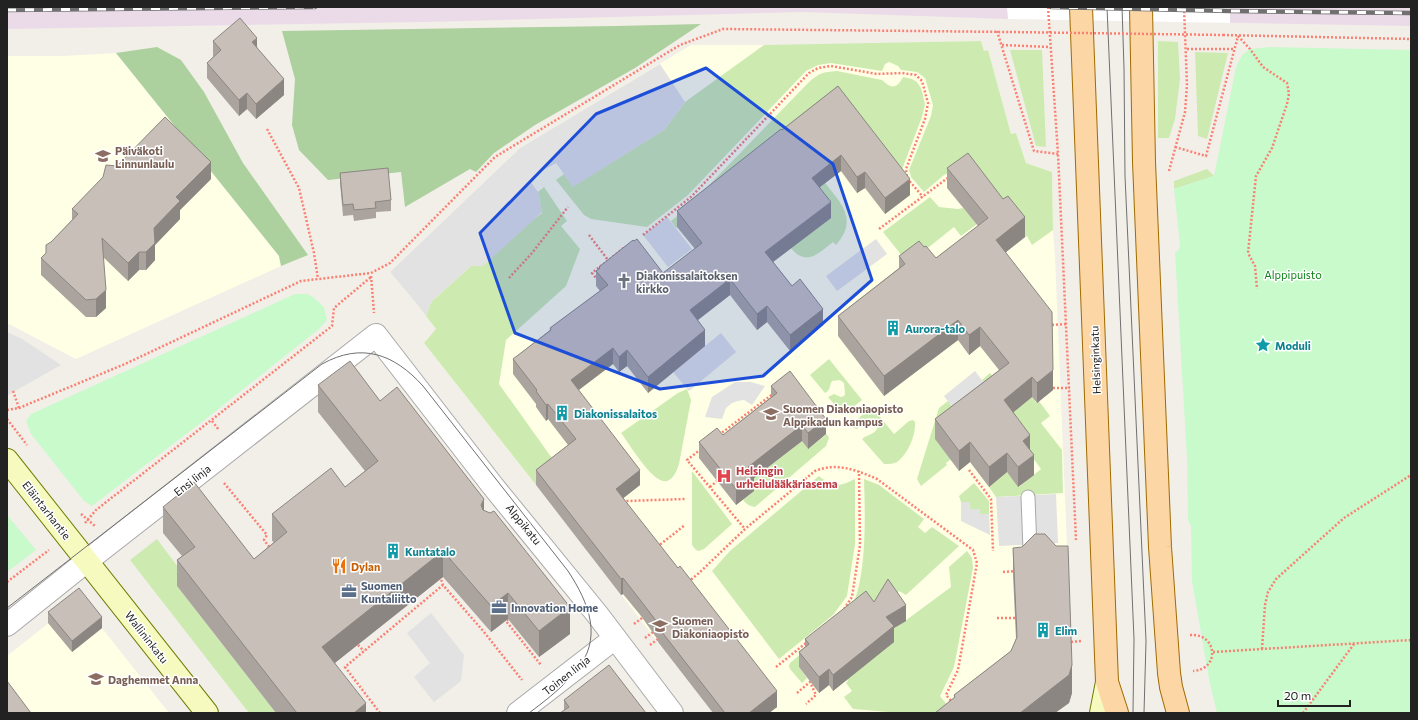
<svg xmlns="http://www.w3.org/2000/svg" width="1418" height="720" viewBox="0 0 1418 720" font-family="Commissioner,sans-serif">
<rect width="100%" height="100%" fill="#f2efe9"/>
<path fill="#ebdbe8" d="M7,7H1411V26L1008,19L802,12L424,22L7,29Z"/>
<g fill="#ffffe5">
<path d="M981,41L984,51L988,50L1011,134L1016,133L1026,163L1052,172L1053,230L1055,257L1071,642L1072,693L1071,698L1069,703L1055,713H713L536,485L424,343L436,329L416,303L390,272L520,148L691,45H813Z"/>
<path d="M116,53L279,256L281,266L76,359L7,323V56H63Z"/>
<path d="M79,599L102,628L169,713H7V656Z"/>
</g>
<g fill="#cdebb0">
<path d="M981,41L984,51L988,50L1011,134L1016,133L1026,163L1052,172L1053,230L1032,245L1027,236L1025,237L969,164L944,175L924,192L911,177L909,170L931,116L933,105L925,78L917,72L901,70L898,66L889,62L885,64L882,71L831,63L818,65L806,71L688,195L647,227L591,219L584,215L556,180L564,174L573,186L664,130L685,102L764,45Z"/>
<path d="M1158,41L1178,42L1180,79L1175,119L1169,138H1158Z"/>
<path d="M1010,50H1042L1046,147L1036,146Z"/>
<path d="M1195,52L1228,53L1207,139L1198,136Z"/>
<path d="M837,71L882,80C891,89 897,89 903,77L912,79L917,82L921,88L925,104L922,117L898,180L838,102L676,228L671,221L686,209L809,82C819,73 823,72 837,71Z"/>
<path d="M1207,169L1214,176L1174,189V181Z"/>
<path d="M825,183C842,204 858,220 836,245L833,242C819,253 806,267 791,248L831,218L812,193Z"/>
<path d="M544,187L567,221L561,226L580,249L566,286L506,340L499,384L559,468L536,485L424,343L436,329L426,316L431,302L471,266L542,213L538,192Z"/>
<path d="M930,197L939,207L958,209L963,208L977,224L961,236L954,227L924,251L911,267L883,232Z"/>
<path d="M829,359L862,400L843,415L828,397L834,394L841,397L844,396L845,394L844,383L840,380L832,381C829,386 831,390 825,393L810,375Z"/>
<path d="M990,373L1002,388L951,459L946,463L947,465L921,486L917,479L939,408L948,401L953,408L985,383L982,380Z"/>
<path d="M687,389L691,400L679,464C677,470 674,479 667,481C653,485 629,443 621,433L678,393Z"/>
<path d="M1032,397L1036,403L1039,401L1050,416L1041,423L1062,450L1063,493L996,497L989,487L1007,472L1019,487L1041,469L1004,419Z"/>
<path d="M872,407L894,434L909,421L913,420L915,422C916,435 908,454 897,462C893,464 889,464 884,464L862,439C870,433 879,434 878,422L870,418L865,420L857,429L853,428L850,425Z"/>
<path d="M827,434L829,438L826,446L755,507C749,506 747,504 743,500L754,491L748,483L802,441L808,449Z"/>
<path d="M692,471L732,524L704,549L699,551L696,550L692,545Z"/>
<path d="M819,476C833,488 839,487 855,479V544L847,596L833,615L779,659L712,571L730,551Z"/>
<path d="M864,479L879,485L924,519L918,527L925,533L932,527L959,546L906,595L899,591L895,597L799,667L807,678L802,683L790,669L789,666L790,663L847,615C868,587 865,514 864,479Z"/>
<path d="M974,483L989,501V514H980V509H970L969,502H961L959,496Z"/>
<path d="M157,539L187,579L177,586L276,713H249L130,560Z"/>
<path d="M967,551L972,558L973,568L954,667L940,696L952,711L949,713H900L853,709L844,697L852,691L846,683L848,681L847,680L881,626L904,620L905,621L951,587L949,567Z"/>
</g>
<g fill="#add19e">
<path d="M701,24L635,68L535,125L494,153L476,172L470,169L405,207L401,172L328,180L299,150L292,125L295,79L282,31L616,26Z"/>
<path d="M157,47L181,60L204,92L243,163L308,255L281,266L279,256L116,53Z"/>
</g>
<g fill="#c8facc">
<path d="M1270,47L1411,50V713H1217L1209,679L1192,581L1191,526L1188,520L1187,458L1175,252L1178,251L1180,245L1174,189L1214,176L1236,67L1242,55L1250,49Z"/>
<path d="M295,294H307L313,297L324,307L327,320L319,329L207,418L92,506L84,501L31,434L26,421L31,414Z"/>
<path d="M7,515L36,550L7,572Z"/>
</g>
<g fill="#e2e2e2">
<path d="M660,64L685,102L664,130L573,187L556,163L542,171L530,181L538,192L542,212L483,266H471L431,302L426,316L416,303L390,272L520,148Z"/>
<path d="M667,217L692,249L668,267L643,235Z"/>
<path d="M876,239L887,254L837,291L826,276Z"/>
<path d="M7,332L22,339L61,365L8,395L7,393Z"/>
<path d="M721,333L736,352L689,391L673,372Z"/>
<path d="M975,371L985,384L953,408L944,396Z"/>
<path d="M735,382H751L765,386L752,405L744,400L738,401L732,403L726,408L722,419L705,417L712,397Z"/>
<path d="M1056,494L1058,543L999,546L996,497Z"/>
<path d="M961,502H969L970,509H980V514H989L990,535L961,521Z"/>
<path d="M431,613L464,655L461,681L434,702L414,677L430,663L407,633Z"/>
</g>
<path fill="#fff" d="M1007,7H1230V23L1008,19Z"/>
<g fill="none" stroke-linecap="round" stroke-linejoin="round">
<g stroke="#a9a9a9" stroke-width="15">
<path id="lane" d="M1028,497L1030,550"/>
</g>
<g stroke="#a9a9a9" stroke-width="24">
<g id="street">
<path d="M7,625L87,561L376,335L492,485L597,614L672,713"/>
<path d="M518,713L615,638"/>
</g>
</g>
<g stroke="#707d05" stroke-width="24">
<g id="secondary">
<path d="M7,460L207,713"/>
<path d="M1101,713L1107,682"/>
</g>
</g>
<g stroke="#a06b00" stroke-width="24">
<g id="primary">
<path d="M1081,7L1107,682L1117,713"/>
<path d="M1141,7L1144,162L1160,547L1169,673L1171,687L1178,713"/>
</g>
</g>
<g stroke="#fa8072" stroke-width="2.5" stroke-dasharray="2 2" stroke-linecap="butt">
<path d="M1048,7L1058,154L1076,540"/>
<path d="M997,31L1034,151L1058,154"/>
<path d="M1223,35L1411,39"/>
<path d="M1238,36L1250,49L1263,67L1287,83L1289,94L1287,104L1272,148L1256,176L1248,253L1255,266L1257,289"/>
<path d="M1002,45L1050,47"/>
<path d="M1187,49H1234"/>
<path d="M267,129L299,188L314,253L318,279"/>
<path d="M1175,147L1206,156L1238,36"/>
<path d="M1169,171L1185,112L1187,85L1184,7"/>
<path d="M879,229L949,177"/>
<path d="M589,235L608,260"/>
<path d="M643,235L691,197L809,73L818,68L831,66L877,74L902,73L916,75L922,81L928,103L925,119L906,169L907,178L923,197"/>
<path d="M625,247L630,253L597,279L592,273Z"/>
<path d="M371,276L374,313"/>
<path d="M509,278L532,253L568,207"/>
<path d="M1052,325L1067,324"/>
<path d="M1053,388H1070"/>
<path d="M13,391L19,408"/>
<path d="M7,410L19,408L125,364L301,281L371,273L390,263L495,157L680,45L723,29L1010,32"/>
<path d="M7,419L27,445"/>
<path d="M212,421L219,430"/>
<path d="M719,435L774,393"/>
<path d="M701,449L687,460L745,529"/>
<path d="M969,470L991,499L993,551"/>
<path d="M224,483L267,535L264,540L270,548"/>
<path d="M710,487L717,481"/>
<path d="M623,503L627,501L685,499"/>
<path d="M81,514L95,526"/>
<path d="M85,523L96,510L332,326L334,308L371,277"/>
<path d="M657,547L685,525"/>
<path d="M1003,572L1016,571"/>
<path d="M440,576L443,585"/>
<path d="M7,582L49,550"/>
<path d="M688,582L699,573L745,529L815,471C837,462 856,470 877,479L973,550L977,563L958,670L946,695L952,702"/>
<path d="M844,609L852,597L860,545L859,471"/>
<path d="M997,618H1015"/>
<path d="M508,619L506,621L541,665"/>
<path d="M634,624L642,618"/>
<path d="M1190,635C1217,633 1221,669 1193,671"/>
<path d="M645,638L653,632"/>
<path d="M733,639L745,629"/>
<path d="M1071,642L1081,641"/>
<path d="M358,645L364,651"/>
<path d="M650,645L658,639"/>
<path d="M1262,649L1265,605L1268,592L1276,579L1344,518L1411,475"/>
<path d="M1213,652L1411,640"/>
<path d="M776,667L806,643"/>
<path d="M797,693L810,682L816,695L806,704"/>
<path d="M380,713L345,667L443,585L484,632L522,680"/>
<path d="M1303,713L1354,644"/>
</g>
<use href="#lane" stroke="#fff" stroke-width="13"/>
<use href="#street" stroke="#fff" stroke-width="22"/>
<use href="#secondary" stroke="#f7fabf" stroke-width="22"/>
<use href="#primary" stroke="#fcd6a4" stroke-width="22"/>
<g stroke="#707070" stroke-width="1">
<path d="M1107,7L1134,639L1133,713"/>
<path d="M1122,7L1124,68L1125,176L1146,641L1144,713"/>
<path d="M7,608L322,364C362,342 394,354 423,386L568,571C589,603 604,639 575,672C562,688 545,701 529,713"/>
</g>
<g stroke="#707070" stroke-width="4.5">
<g id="rail">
<path d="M1051,7L1230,11L1411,13"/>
<path d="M7,10L315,7"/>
</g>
</g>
<use href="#rail" stroke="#fff" stroke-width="3" stroke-dasharray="9" stroke-linecap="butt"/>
<path stroke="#fa8072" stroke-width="2.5" stroke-dasharray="2 2" stroke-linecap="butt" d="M1010,32L1223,35"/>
</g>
<g fill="#aba49e">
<path d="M213,41L257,47L284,95L256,119L247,109L239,116L207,78V63L213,57Z"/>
<path d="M838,86L910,195L885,214L865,188L857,193L841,171L820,187L831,218L773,262L823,325L790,351L767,322L757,330L730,295L698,320L705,346L648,393L627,366L619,372L613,364L578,390L640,485L623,498L777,707L769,713H713L658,642V640L641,616L623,594L621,595L536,485V470L568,445L548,419L546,421L536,407V404L513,374V359L550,330V328L600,291L596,286V271L599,269V267L663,273L695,249L677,227V211Z"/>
<path d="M947,168L1025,237L1006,252L1053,390L1037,403L1032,397L1013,412L1030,450L1034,475L1018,487L1007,472L989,487L970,462L959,471L935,439V419L999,370L980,346L969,355L958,340L884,396L838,336V316L899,268V256L924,247L936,258L978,226L947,188Z"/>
<path d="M340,173L391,200V211L376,212V218L354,221L353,215L343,216L340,183Z"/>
<path d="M211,179L180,210V219L155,245V260L146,270H139L128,281L103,257L106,308L96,317H86L41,275V258L46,253L51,242L72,220V209Z"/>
<path d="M318,385L380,401L484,510L570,634L539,657L508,619L491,632L443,577L335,663L366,713H276L177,586V560L182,556L163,533V507L254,559L274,542L272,541V514L345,487L365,471L318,412Z"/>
<path d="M771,386L826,434L808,449L802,441L754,478V491L736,505L699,458V442L723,435L771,397Z"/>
<path d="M1013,548L1072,693L1069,703L1055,713H935L954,698V695L1011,651L1016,639L1013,575Z"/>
<path d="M874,602L906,621L894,628V642L833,691L829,685L819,693L799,667V652L805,647V639Z"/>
<path d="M48,612L102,628L72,652L48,623Z"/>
<path d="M564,700L646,713L564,710Z"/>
</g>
<g fill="#8b8681">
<path d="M257,38V53L252,42Z"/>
<path d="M284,79V95L256,119V104Z"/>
<path d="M247,93V109L239,116V100Z"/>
<path d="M841,155V171L812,193V178Z"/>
<path d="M211,162V179L180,210V219L155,245V260L146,270V252L154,228L176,197Z"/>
<path d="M865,172V188L857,193V177Z"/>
<path d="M910,179V195L885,214V198Z"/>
<path d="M831,202V218L765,268V252Z"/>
<path d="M1025,217V237L996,260V240Z"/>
<path d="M139,252V270L128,281V263Z"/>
<path d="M730,279V295L690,326V310Z"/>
<path d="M106,290V308L96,317V299Z"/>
<path d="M767,306V322L757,330V314Z"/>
<path d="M823,309V325L790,351V335Z"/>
<path d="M958,320V340L884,396V376Z"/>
<path d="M980,327V346L969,355V335Z"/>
<path d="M705,330V346L648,393V377Z"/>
<path d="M613,348V364L571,396V380Z"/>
<path d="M627,350V366L619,372V357Z"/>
<path d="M1053,370V390L1037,403V383Z"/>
<path d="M1032,377V397L1004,420V400Z"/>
<path d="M548,404V419L546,421V405Z"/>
<path d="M826,419V434L808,449V433Z"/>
<path d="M802,425V441L754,478V491L736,505V489L748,467Z"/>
<path d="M1030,435V455L1023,441Z"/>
<path d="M970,442V462L959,471V451Z"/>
<path d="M1007,453V472L989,487V467Z"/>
<path d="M1034,455V475L1018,487V467Z"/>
<path d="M640,470V485L616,504V489Z"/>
<path d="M484,499V525L481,505Z"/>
<path d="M443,551V577L322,673V647Z"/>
<path d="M623,578V594L621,595V579Z"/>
<path d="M508,593V619L491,632V606Z"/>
<path d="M906,605V621L894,628V642L833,691V675L886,617Z"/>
<path d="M570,607V634L539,657V631Z"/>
<path d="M102,617V628L72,652V641Z"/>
<path d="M1072,665V693L1069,703L1055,713H1020Z"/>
<path d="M829,669V685L819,693V677Z"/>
<path d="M777,691V707L769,713H749Z"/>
<path d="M366,703V713H354Z"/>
</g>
<g fill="#c7bfb8" stroke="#8b8681">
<path d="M240,18L257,38L252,42L284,79L256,104L247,93L239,100L207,63L221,50L213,41Z"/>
<path d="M838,86L910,179L885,198L865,172L857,177L841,155L812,178L831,202L765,252L792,286L800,279L823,309L790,335L767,306L757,314L730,279L690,310L705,330L648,377L627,350L619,357L613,348L571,380L640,470L616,489L678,568L680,566L777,691L749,713H725L658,627L660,626L641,601L623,578L621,579L536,470L576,439L548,404L546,405L536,391L537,390L513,359L551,330L550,328L608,285L596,271L600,268L599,267L633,240L634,241L637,239L663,273L702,243L677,211L781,129L782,130Z"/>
<path d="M165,117L211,162L176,197L180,201L154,228L155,243L146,252H139L128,263L102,238L106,290L96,299L86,300L41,258L46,253V245L51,242L78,214L72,209L103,177L106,165L117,166Z"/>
<path d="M968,153L1003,199L1008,196L1025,217L996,240L1052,312L1053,370L1037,383L1032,377L1004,400L1030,435L1023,441L1034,455L1018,467L1007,453L989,467L970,442L959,451L935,419L1009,363L980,327L969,335L958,320L884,376L838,316L905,264L899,256L919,241L924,247L926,246L936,258L988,218L947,168Z"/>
<path d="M388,168L391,200L375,202L376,208L354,210L353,204L343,205L340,173Z"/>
<path d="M350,361L380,401L397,387L484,499L481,505L483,510L490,513L494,511L570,607L539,631L508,593L491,606L443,551L322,647L366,703L354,713H297L177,560L195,547L163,507L194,482L254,559L287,532L272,514L331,468L345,487L378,461L318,385Z"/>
<path d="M790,371L826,419L808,433L802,425L748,467L754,475L736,489L699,442L717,428L723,435L777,393L771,386Z"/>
<path d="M1035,534H1045L1056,546H1068L1072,665L1069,675L1020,713H935L955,697L954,695L1011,651L1017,637L1013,548L1022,547Z"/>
<path d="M888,579L906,605L886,617L894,626L833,675L829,669L819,677L799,652L809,644L805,639L866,591L874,602Z"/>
<path d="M79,588L102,617L72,641L48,612Z"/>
<path d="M609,665L646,713H560L569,707L564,700Z"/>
<path d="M7,681L31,713H7Z"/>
</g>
<path fill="#1d4ed8" fill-opacity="0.2" stroke="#1d4ed8" stroke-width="3" stroke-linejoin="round" d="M706,68L833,164L872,280L763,376L660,389L515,333L480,233L596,114Z"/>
<defs>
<g id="school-bare" transform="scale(1.2)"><path d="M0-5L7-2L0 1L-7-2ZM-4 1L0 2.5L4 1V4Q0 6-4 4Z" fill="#8d6e63" stroke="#fff" stroke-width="2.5" paint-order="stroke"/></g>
<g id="church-bare" transform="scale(1.2)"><path d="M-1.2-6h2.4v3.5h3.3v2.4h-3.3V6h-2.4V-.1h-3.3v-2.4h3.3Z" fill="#6b7280" stroke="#fff" stroke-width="2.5" paint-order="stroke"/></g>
<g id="building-bare" transform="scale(1.2)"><path d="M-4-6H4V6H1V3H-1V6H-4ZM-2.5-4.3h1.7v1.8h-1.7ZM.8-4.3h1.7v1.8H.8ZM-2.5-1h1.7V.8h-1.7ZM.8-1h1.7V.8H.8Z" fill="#0f9aa8" stroke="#fff" stroke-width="2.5" paint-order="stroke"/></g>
<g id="sight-bare" transform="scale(1.2)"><path d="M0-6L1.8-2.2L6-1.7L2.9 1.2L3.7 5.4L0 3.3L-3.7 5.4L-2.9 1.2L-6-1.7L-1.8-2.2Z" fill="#0f9aa8" stroke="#fff" stroke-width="2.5" paint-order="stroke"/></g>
<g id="hospital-bare" transform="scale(1.2)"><path d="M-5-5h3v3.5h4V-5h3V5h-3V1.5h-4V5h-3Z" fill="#e0444e" stroke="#fff" stroke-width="2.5" paint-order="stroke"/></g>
<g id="restaurant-bare" transform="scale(1.2)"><path d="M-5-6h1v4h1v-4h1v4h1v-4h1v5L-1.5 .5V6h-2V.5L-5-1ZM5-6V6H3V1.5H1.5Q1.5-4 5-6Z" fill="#e8710a" stroke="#fff" stroke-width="2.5" paint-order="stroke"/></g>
<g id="office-bare" transform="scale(1.2)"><path d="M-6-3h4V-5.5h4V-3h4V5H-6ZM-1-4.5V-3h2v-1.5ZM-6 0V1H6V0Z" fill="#5c6f8a" stroke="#fff" stroke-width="2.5" paint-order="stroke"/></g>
</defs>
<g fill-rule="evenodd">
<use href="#school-bare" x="103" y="156"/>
<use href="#church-bare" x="624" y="281"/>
<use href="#building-bare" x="893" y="328"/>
<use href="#sight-bare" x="1263" y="345"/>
<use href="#building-bare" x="562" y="413"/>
<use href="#school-bare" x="771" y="414"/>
<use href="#hospital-bare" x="724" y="476"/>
<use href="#building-bare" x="393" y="551"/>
<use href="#restaurant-bare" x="339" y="566"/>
<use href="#office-bare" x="349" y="591"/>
<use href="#office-bare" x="499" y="607"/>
<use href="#school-bare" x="660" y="626"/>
<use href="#building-bare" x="1043" y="630"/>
<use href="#school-bare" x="96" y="679"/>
</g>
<g text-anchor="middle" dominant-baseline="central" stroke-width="3" stroke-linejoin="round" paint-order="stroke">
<g font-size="11" font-weight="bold" fill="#785e54" stroke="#fff" text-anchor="start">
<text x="115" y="150">Päiväkoti<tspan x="115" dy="13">Linnunlaulu</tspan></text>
<text x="783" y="408">Suomen Diakoniaopisto<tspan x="783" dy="13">Alppikadun kampus</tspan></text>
<text x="672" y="620">Suomen<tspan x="672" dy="13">Diakoniaopisto</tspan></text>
<text x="108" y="679">Daghemmet Anna</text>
</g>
<g font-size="11" fill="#0c8416" stroke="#fff">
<text x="1293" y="274">Alppipuisto</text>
</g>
<g font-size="11" font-weight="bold" fill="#5b616d" stroke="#fff" text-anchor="start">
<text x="636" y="275">Diakonissalaitoksen<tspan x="636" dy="13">kirkko</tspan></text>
</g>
<g font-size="11" font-weight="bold" fill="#0d838f" stroke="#fff" text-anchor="start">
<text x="905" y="328">Aurora-talo</text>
<text x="1275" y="345">Moduli</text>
<text x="574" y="413">Diakonissalaitos</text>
<text x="405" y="551">Kuntatalo</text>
<text x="1055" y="630">Elim</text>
</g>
<g font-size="11" fill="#222" stroke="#fff">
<text transform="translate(1095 360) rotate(-92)">Helsinginkatu</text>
<text transform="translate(192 480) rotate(-38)">Ensi linja</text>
<text transform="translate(47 510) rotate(52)">Eläintarhantie</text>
<text transform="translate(524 524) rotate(51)">Alppikatu</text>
<text transform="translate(147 637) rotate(52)">Wallininkatu</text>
<text transform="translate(566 675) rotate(-38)">Toinen linja</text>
</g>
<g font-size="11" font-weight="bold" fill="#be3a42" stroke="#fff" text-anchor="start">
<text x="736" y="470">Helsingin<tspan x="736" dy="13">urheilulääkäriasema</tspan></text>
</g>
<g font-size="11" font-weight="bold" fill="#c56008" stroke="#fff" text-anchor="start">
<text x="351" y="566">Dylan</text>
</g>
<g font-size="11" font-weight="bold" fill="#4e5e75" stroke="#fff" text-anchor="start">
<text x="361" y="585">Suomen<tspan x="361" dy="13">Kuntaliitto</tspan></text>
<text x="511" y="607">Innovation Home</text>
</g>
</g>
<rect width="1418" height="720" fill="none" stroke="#222222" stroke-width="16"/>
<path d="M1278 700v6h72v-6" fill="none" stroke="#222222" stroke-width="2"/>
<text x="1284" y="700" font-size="12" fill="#222222" stroke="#ffffff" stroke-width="3" paint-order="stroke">20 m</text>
</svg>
